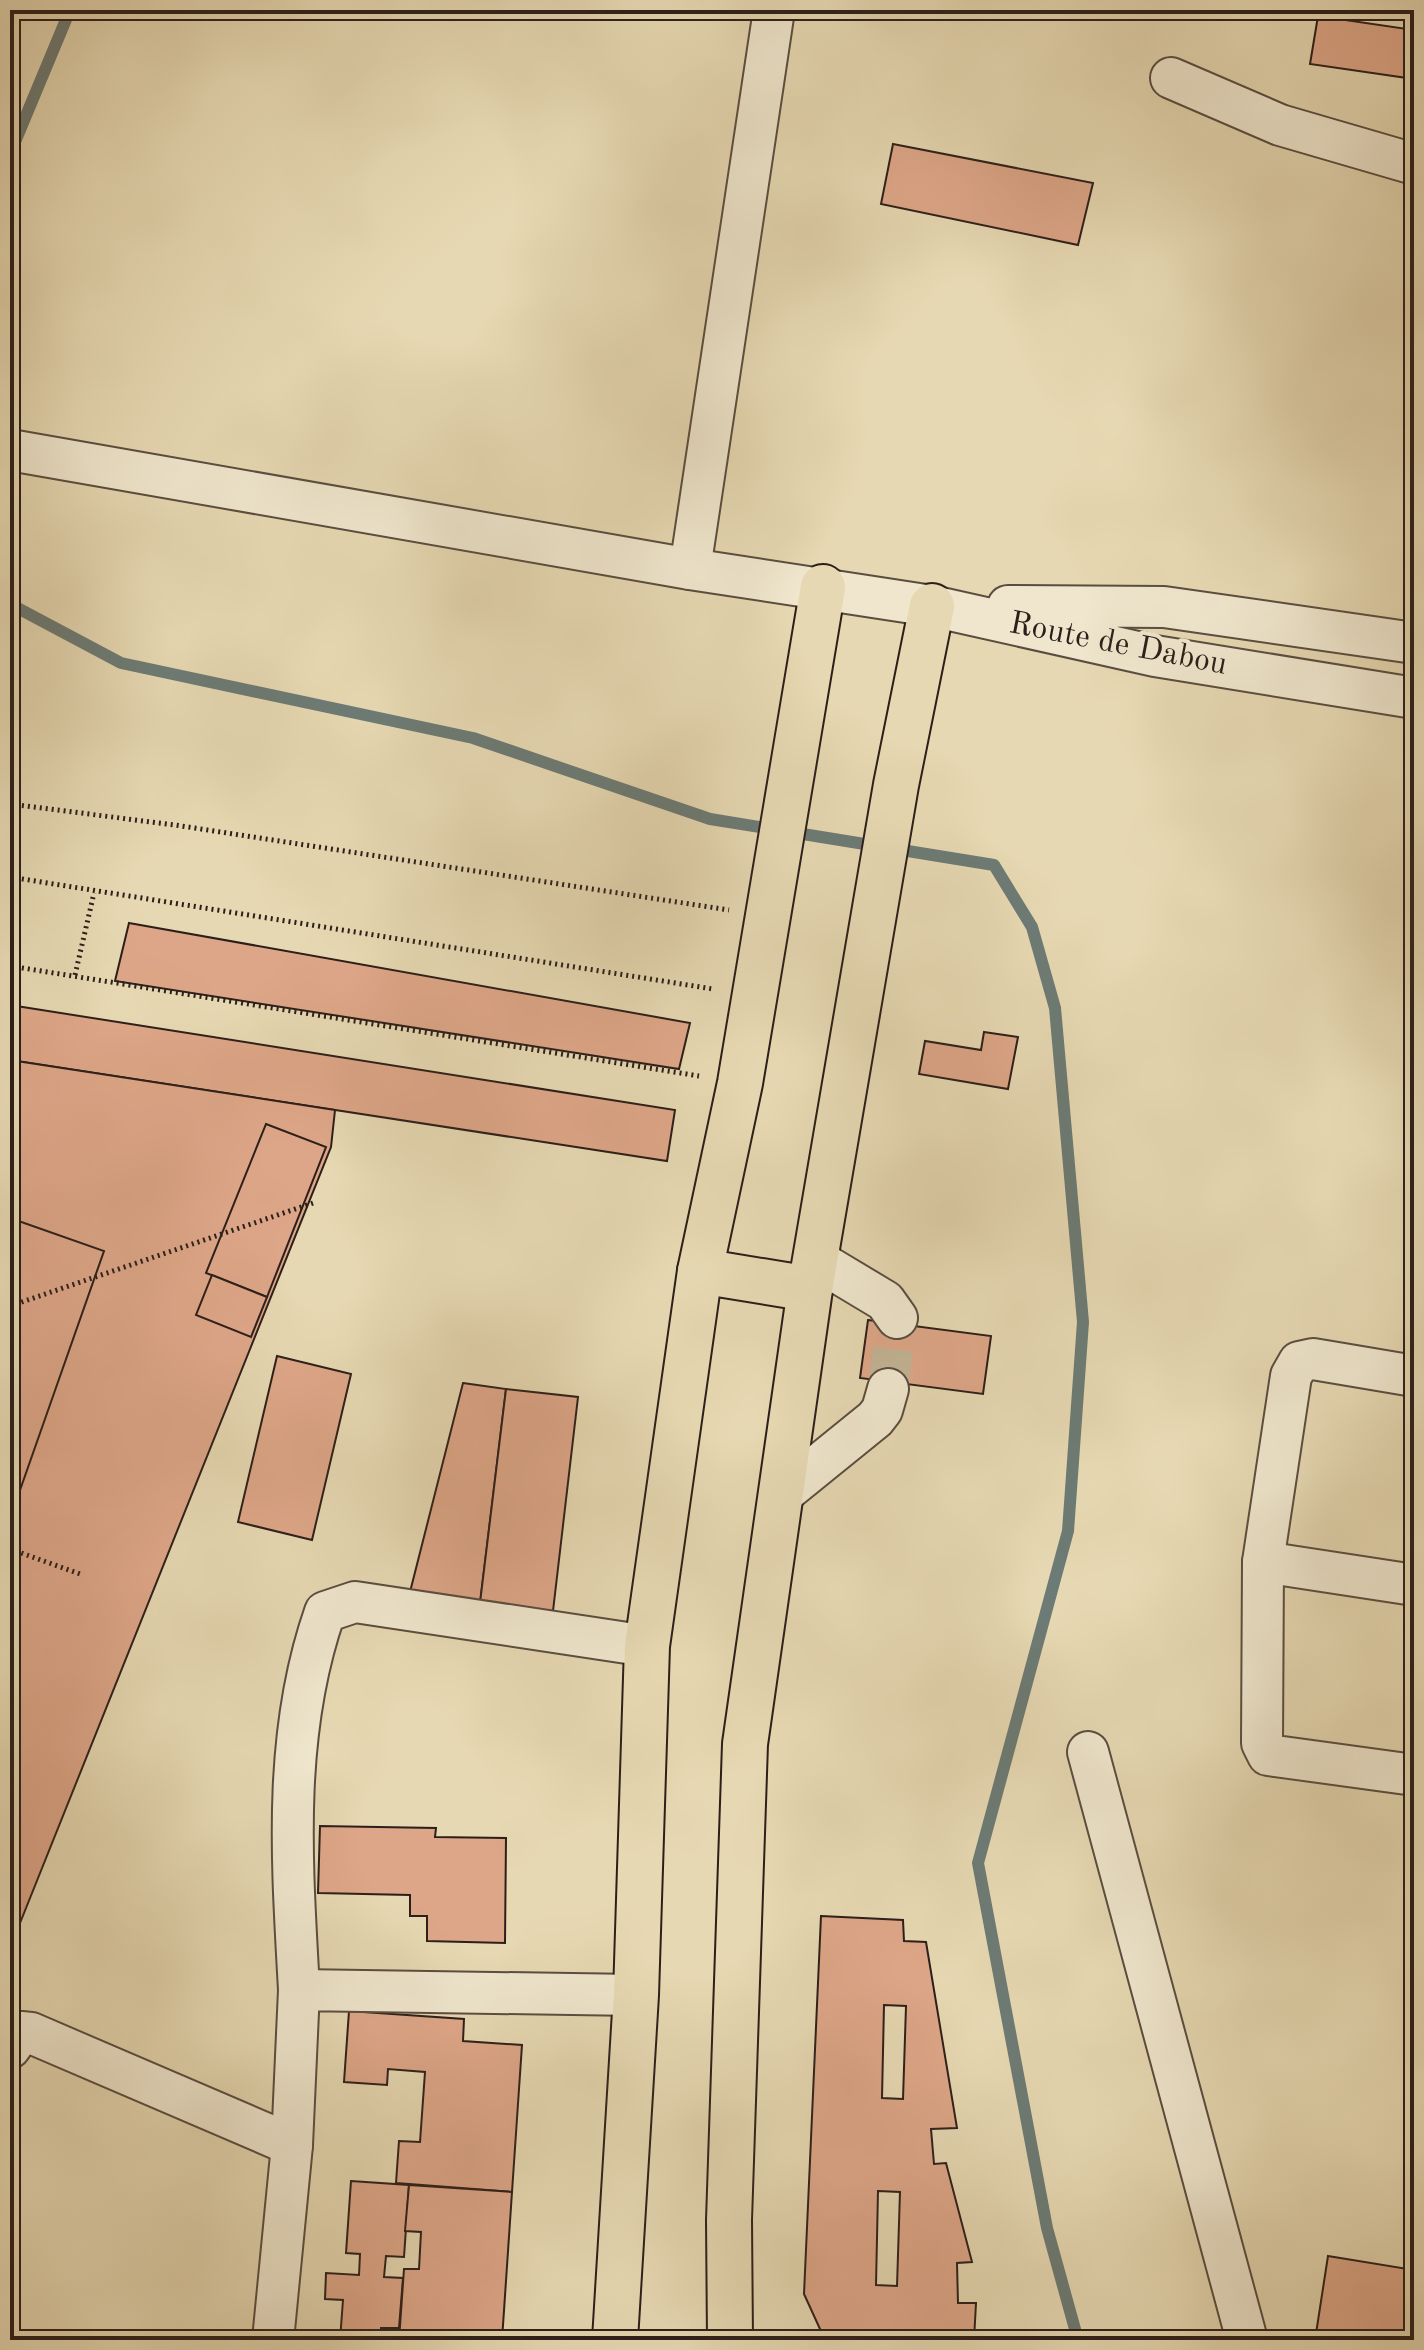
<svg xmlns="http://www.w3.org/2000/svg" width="1424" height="2350" viewBox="0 0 1424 2350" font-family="'Old Standard TT',serif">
<rect width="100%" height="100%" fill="#e6d8b2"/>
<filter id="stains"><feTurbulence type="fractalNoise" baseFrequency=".0025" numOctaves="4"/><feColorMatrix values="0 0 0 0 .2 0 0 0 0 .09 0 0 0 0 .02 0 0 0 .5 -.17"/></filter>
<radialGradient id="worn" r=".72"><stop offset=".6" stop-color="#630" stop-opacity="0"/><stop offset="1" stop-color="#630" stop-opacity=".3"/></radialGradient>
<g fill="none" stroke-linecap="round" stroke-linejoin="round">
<g stroke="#6c7b75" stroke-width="12">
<path d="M10,154L70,10"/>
<path d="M10,604L121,663L473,738L710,819L994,865L1032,927L1055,1008L1083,1322L1068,1531L978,1863L1047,2228L1078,2340"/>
</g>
</g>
<g fill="#dda688" stroke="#2c1f1a" stroke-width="2" fill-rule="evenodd">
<path d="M1318,16L1414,30V79L1310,64Z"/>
<path d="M893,144L1093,183L1078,245L881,204Z"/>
<path d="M129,923L690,1023L679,1069L115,981Z"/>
<path d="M10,1005L675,1110L667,1161L10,1060Z"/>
<path d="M984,1032L1018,1037L1008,1089L919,1074L925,1041L981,1050Z"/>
<path d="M10,1060L335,1110L331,1147L10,1948Z"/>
<path d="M266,1124L326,1147L267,1297L206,1273Z"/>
<path d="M10,1218L104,1251L13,1510L10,1509Z"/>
<path d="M212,1275L267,1297L251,1337L196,1315Z"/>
<path d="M868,1320L991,1336L983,1394L860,1378Z"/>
<path d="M277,1356L351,1374L312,1540L238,1522Z"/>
<path d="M463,1383L506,1389L480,1603L410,1592Z"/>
<path d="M506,1389L578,1397L553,1611L480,1603Z"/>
<path d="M320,1826L436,1828L435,1837L506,1838L505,1943L427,1941V1916H410V1895L318,1893Z"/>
<path d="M821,1916L903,1920L904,1941L926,1942L957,2128L931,2129L934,2164L946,2163L972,2262L957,2263L958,2303H976L974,2340H825L804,2294ZM884,2005L906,2006L903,2099L882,2098ZM878,2191L900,2192L897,2286L876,2285Z"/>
<path d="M349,2011L464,2019L463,2041L522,2045L512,2192L396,2183L399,2141L420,2142L425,2072L388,2069L387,2085L344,2082Z"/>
<path d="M351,2181L409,2185L404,2257L386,2256L384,2277L403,2278L399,2328H381L380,2340H340L343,2300L325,2299L326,2273L359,2275L360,2254L346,2253Z"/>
<path d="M409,2185L512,2192L502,2340H399L404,2269H419L421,2232L405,2231Z"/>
<path d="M1328,2256L1414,2270V2340H1315Z"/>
</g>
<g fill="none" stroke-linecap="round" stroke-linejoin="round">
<path stroke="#c1b394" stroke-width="40" stroke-dasharray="40 20" stroke-linecap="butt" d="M888,1389L897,1318"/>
<g stroke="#5a4d40" stroke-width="44">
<g id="minor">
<path d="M1171,78L1280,125L1414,164"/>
<path d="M10,450L690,569L932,606L1155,656L1414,698"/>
<path d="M690,569L774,10"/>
<path d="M1008,606L1164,607L1414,643"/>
<path d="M815,1259L885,1301L897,1318"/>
<path d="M1414,1376L1313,1359L1299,1362L1291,1376L1263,1562L1262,1743L1268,1755L1414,1775"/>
<path d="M780,1496L875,1419L882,1410L888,1389"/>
<path d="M1263,1562L1414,1585"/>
<path d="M1088,1752L1247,2340"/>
<path d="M299,1990C292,1862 282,1735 325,1612L355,1602L647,1646"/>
<path d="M10,2048L21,2032L31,2033L292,2145"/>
<path d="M273,2340L292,2145L299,1990L636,1995"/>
</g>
</g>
<g stroke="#2c1f1a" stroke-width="48">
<g id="major">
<path d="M700,1271L810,1289"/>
<path d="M615,2340L636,1995L647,1646L700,1271L740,1083L823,587"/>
<path d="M730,2340L729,2220L745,1744L810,1289L896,785L932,606"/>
</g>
</g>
<g stroke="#2c1f1a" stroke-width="5" stroke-dasharray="2 4" stroke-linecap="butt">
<path d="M10,804L175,825L729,910"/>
<path d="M10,877L713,989"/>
<path d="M10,966L699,1076"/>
<path d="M75,975L94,893"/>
<path d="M10,1306L313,1203"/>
<path d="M10,1549L83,1575"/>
</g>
<use href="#minor" stroke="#efe6cd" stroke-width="40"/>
<use href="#major" stroke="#e6d8b2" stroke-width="44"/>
</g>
<g text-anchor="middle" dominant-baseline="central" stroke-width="8" stroke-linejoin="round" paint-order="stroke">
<g font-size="32" fill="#2c1f1a" stroke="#efe6cd">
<text transform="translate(1118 645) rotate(11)">Route de Dabou</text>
</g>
</g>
<rect width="1424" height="2350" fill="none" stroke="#e6d8b2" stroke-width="40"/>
<rect x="12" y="12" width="1400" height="2326" fill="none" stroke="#2c1f1a" stroke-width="4"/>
<rect x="20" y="20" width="1384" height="2310" fill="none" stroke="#2c1f1a" stroke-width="2"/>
<rect width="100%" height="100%" filter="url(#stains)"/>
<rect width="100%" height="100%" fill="url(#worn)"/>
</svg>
